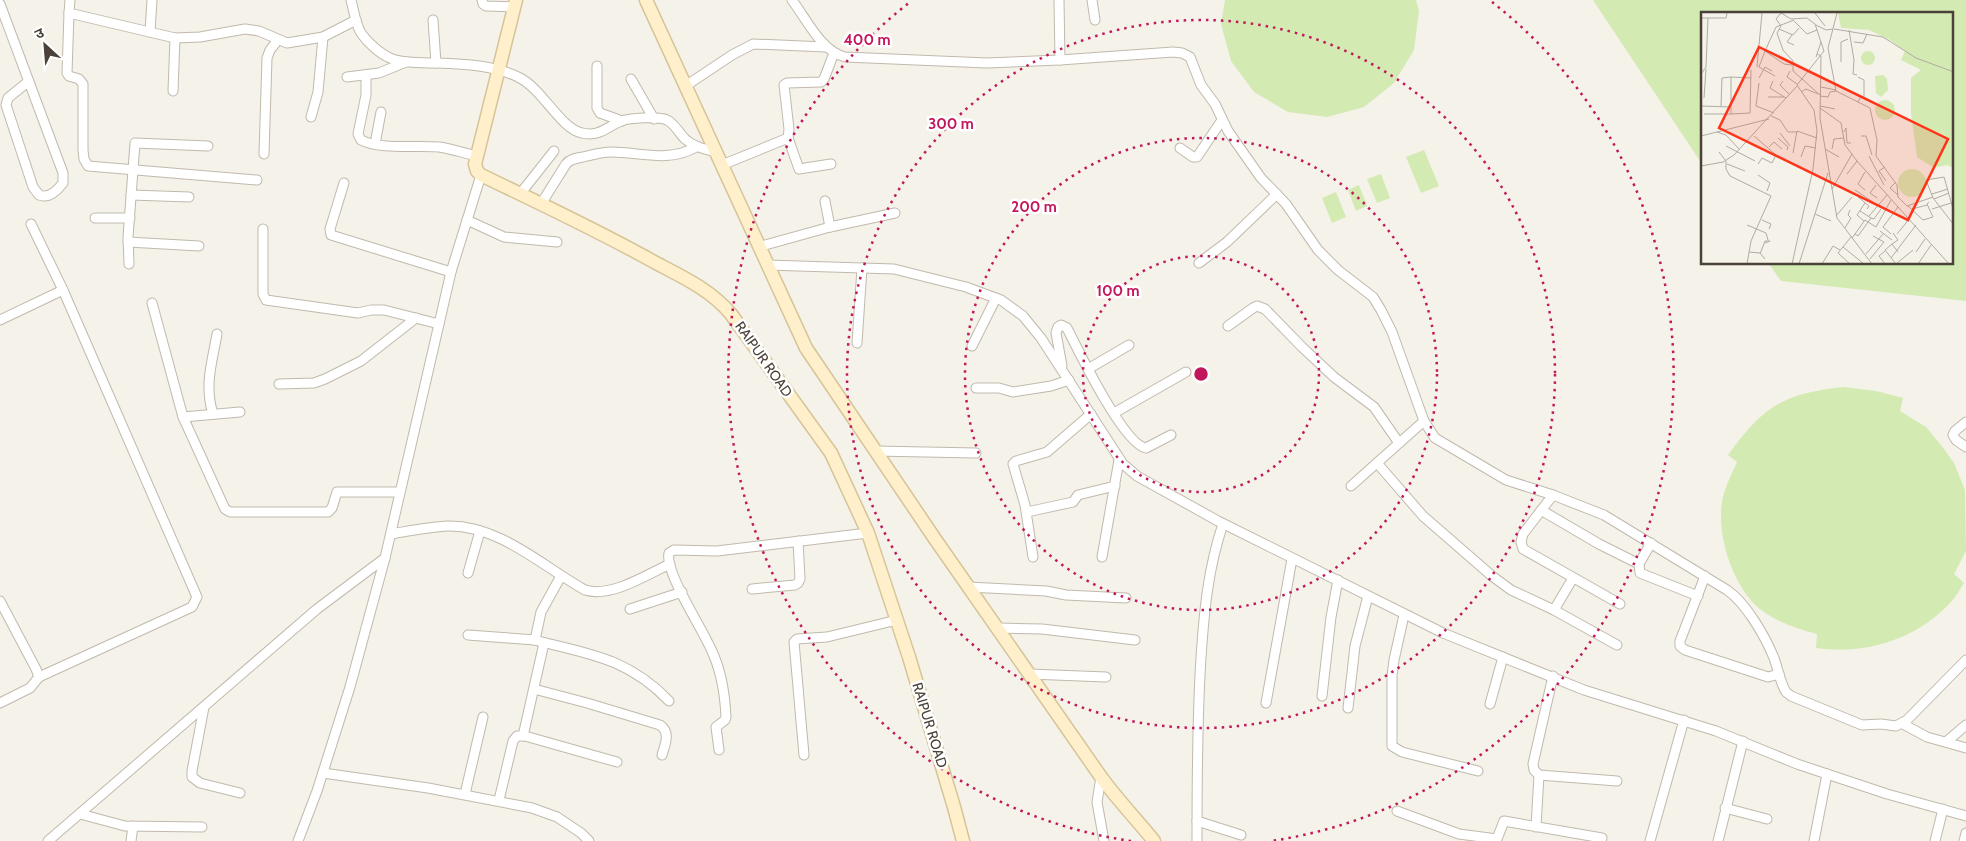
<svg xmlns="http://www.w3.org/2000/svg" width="1966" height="841" viewBox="0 0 1966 841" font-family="Cabin,'Noto Sans Devanagari',sans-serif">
<rect width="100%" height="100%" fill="#f5f2ea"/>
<g fill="#d3eab3">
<path d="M1225,0H1416L1419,11L1414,50L1394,83L1364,107L1327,117L1288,112L1254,92L1231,61L1221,24Z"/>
<path d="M1593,0H1966V301L1781,281L1769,264H1952V14H1702V164Z"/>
<path d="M1424,150L1439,186L1421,193L1406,157Z"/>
<path d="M1381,174L1390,198L1377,203L1367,179Z"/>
<path d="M1359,185L1367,206L1356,211L1348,190Z"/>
<path d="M1336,192L1346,217L1332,223L1322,198Z"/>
<path d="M1843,387L1876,391L1903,398L1900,411L1926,427L1941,445L1954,463L1965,490L1966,551L1954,574L1964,583C1960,589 1956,597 1951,602C1916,640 1865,655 1816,648L1817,634C1798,629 1780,623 1764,612C1732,590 1712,526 1725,490C1728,481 1733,471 1737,462L1728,455C1764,406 1782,394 1843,387Z"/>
</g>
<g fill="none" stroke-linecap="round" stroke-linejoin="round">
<g stroke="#c1b9ac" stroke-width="11">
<g id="street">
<path d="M70,0L69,13L175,38L200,37L245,29L259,31L287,43L323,37L356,20"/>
<path d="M351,0C354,11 355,23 361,33C367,42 379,53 390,58C403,64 420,62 435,63C463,64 495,65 520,78C543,90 561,129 582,133C599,137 607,127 621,121C629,118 659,116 667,120C674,123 679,133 685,139C694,147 705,149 716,152"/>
<path d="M482,0L483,4L486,6L515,7"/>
<path d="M792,0C807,20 821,51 845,57L987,63L1060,60L1173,52L1182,53L1190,57L1201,85L1215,104L1228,131L1261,178L1286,204L1318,250L1338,270L1373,297L1381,310L1392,332L1424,421L1435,438L1506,480L1553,495L1604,515L1727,590C1746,603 1765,636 1774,658C1778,669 1780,682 1786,692L1791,696L1862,725L1881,724L1896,726L1907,720L1966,660"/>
<path d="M1059,0L1060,60"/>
<path d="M1092,0L1095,20"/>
<path d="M0,4L63,173V183C57,191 49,199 39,195L33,187L6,105L8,98L29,81"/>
<path d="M69,13L67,73L69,76L79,79L83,84V150L84,159L88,166L257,180"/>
<path d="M433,20L436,63"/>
<path d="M150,32L152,0"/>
<path d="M597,66V108L600,113L622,121"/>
<path d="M366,75V95L358,134L361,140C380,150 417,145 439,147C452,149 464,153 477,156"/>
<path d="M347,77L379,73L406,62"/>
<path d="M631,79L654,119"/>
<path d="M687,85L732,55L753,44L826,47"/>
<path d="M173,91L175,38"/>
<path d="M311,117L318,92L323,37"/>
<path d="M788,138L799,169L831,164"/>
<path d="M375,144L381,112"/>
<path d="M1180,148L1193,157H1197L1222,120"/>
<path d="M264,154L267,58L270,50L278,40"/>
<path d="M722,165L788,138L789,129L784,85L787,83L821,82L824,79L834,53"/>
<path d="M344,183L330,229L331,235L451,272"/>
<path d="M520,194L554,151"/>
<path d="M131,195L189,197"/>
<path d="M825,201L830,227"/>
<path d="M541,204L566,164C570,159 576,158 583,157C592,155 602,152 611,152C640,152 668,163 696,147"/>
<path d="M95,218H130"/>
<path d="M467,220L504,237L557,242"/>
<path d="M31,224L63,290L197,597L192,607L39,677"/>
<path d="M263,229V294L266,300L358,313L371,310H384L439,324"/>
<path d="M128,242L199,246"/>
<path d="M758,247L830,227L895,213"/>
<path d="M1199,263L1227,242L1277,194"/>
<path d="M129,264L128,237L135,143L208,146"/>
<path d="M767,265L894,269L966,287L1001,300L1023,316L1041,338L1123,464L1137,476L1218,521L1443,633L1584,690L1716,731L1797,764L1887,794L1966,816"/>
<path d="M152,303L183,417L225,509L230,512H328L332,508L337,492H399"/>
<path d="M0,320L63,290"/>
<path d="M1228,326L1253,308L1257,306L1265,309L1302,347L1334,377L1374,407L1399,443"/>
<path d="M857,343L862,268"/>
<path d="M972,346L996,298"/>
<path d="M1062,366L1056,333L1058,327L1061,325L1067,328C1078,350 1124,445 1146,448L1171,435"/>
<path d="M1088,369L1129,345"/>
<path d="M279,384L314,383L325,379L361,361L416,318"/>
<path d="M976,388H999L1013,392L1051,386L1069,380"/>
<path d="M1114,413L1186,372"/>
<path d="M213,414C204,385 212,363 217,334"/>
<path d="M183,417L240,412"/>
<path d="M1966,422L1955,431L1953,435L1956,440L1966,447"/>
<path d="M875,451L976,453"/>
<path d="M1377,463L1423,516L1492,576L1511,590L1554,610L1617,645"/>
<path d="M1351,486L1424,421"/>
<path d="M1553,495L1523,534L1521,542L1523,549L1620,604"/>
<path d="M1541,510L1599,544L1639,564"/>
<path d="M1027,512L1073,502L1078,495L1115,486"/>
<path d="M391,534C409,531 428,527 448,526C499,525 542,566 585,590C611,598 646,575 670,564"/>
<path d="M1651,543L1639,564L1640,573L1698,596"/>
<path d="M1033,557L1025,505L1013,464L1016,461L1047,452L1091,414"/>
<path d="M1102,557L1119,460"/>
<path d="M468,573L480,531"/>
<path d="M1705,576L1680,641V646L1685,650L1768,677L1779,674"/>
<path d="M968,587L1046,591L1066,595L1126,598"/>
<path d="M752,589L795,585L798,583L800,579L798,541"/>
<path d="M0,601L36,669L39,677L30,688L0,703"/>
<path d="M630,609L682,592"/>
<path d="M1554,610L1573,578"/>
<path d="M1404,615L1394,660L1392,676V746L1402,752L1478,771"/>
<path d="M997,628L1042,629L1135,640"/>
<path d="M468,635L535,640L541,612L561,576"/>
<path d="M534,640C589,654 628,658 669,701"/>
<path d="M1029,674L1106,677"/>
<path d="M1553,676L1533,764L1534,770L1539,775L1617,781"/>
<path d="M534,689L587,703L660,725C671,733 665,744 662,755"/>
<path d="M1322,696L1331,617L1338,580"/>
<path d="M1266,703L1292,559"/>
<path d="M1490,704L1503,657"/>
<path d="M204,707L192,771V777L200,783L240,793"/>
<path d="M1348,708L1355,646L1368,596"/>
<path d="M1903,724L1927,737L1966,748"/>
<path d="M523,736L544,643"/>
<path d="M1946,742L1966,725"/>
<path d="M719,750L716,727L725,720L726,717C725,696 722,675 714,656C706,633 664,573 669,553L674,550L717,551L868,533"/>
<path d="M804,755L794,642L797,639L827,637L897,620"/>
<path d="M323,773L428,788L532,808L557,817L581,833L589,841"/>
<path d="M1101,777L1097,802L1104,841"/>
<path d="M465,794L483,717"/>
<path d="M499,800L513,741L517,736H525L617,762"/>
<path d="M1725,808L1767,819"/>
<path d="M1397,811L1459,834L1497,839L1504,821L1602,838"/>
<path d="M80,814L125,826L202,827"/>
<path d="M1197,821L1241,835"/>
<path d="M1536,827L1539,775"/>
<path d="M48,841L317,609L385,558"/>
<path d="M131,841L133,826"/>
<path d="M298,841L317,791L350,687L385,558L451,272L481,175"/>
<path d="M1197,841C1197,780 1197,719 1201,658C1204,612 1208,568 1223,524"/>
<path d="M1650,841L1684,720"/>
<path d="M1718,841L1743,741"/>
<path d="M1814,841L1827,774"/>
<path d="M1935,841L1943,809"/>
<path d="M1964,841L1966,833"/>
</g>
</g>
<g stroke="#d6c499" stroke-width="15">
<g id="secondary">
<path d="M516,0L475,164L477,171L481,175C539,203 599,231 656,263C683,277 711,290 731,314L831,453L868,533L909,657L954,807L963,841"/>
<path d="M646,0L806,348L935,539L1101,777C1117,799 1136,819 1154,841"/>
</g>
</g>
<use href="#street" stroke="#fff" stroke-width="9"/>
<use href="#secondary" stroke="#fff0cb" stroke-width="12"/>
</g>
<g fill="none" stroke="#c2185b" stroke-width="2.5" stroke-dasharray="2.5 5">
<circle cx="1201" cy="374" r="118"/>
<circle cx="1201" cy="374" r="236"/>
<circle cx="1201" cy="374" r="354"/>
<path d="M1131 841A472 472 0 0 1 910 2M1492 2A472 472 0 0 1 1271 841"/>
</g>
<g text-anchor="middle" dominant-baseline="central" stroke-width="5" stroke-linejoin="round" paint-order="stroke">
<g font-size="14" fill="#4a4238" stroke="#fff">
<text transform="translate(764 359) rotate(55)">RAIPUR ROAD</text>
<text transform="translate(930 725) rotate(73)">RAIPUR ROAD</text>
</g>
</g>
<g transform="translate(1701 12)">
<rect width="252" height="252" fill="#f5f2ea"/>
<path d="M137,1H252V156L246,153L233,156L216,145L210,102V66L220,58L200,48L204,39L189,28L168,18L140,16ZM160 46a7 7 0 1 1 14 0a7 7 0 1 1-14 0ZM182,63L186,67L187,78L180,85L175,81L174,64ZM174 98a10 10 0 1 1 20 0a10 10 0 1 1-20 0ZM197 171a14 14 0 1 1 28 0a14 14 0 1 1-28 0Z" fill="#d3eab3"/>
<path fill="none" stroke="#b1aca3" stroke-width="1" d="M80,1L75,7L80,14L76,21L82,38L92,49V59L119,83M80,1L90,7L106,6L114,12L123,39L96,73L113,98L116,119L112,157L91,252M114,1L124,14M0,6H25L26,1M93,9L106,22L116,18M115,13L125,18L132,17M78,17L92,23L98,16M133,17L182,25L215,46L253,60M148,18L153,48L152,62L156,63M91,23L86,30L93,33M153,30L162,31L166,22M127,36L135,79L169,96L176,128L175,144L196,173L197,185L206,194L232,185M127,36L136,1M64,39L58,55L74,64M116,42L120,44L119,106L136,206L171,252M115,45L120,30M140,50V30L147,27M91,53L83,52L64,39L75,15L93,8M56,55L61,1M89,59L86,65L96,72M0,62L5,55L7,6M30,65L50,66M58,66L64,55L71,59M72,69L69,76L85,86M82,69L79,73L88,82M58,71L55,94L73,101M120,75L135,78M100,80L105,77L117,82M119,84L127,85L129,80L135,79M67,85H83M3,86L5,57M157,90L160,84L163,85V68L157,65M0,94L30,95M119,94L134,97M119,96L140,111L144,133L156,149L248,252M3,102H30V65L21,66L20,94M30,102L49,101L50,58M70,104L79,108L87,120H96M16,120L25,123L38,137M143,120L145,116L146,131H150M79,121L89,134M0,124L68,107M53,124L75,143L71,151L61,146L57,152M160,124H165L171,143M77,126L87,135L86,138M25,134L54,149M68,135L73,130L81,137M124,137L138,145M131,137L133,127L143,126M18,140L25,149V157L29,164L70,184L50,229L46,252M92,141L96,119L116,126M168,144L183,173M100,145L104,134L115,136M26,152L44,159M0,154L22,150L33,143L96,74M184,155L178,159L185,169M146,162L156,149M57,163L69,171L66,179M243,165L225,168L232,186L253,213M243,165L253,200M195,170L189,176L197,183M175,173L169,181L176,186M131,177L151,142M154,178L172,190M164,178L157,172L164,160M231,182L247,177M157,185L168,194L166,197M233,187L248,181M207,194L222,208L232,205L226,192L228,190M211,197L226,193M231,197L250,191M114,202L130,209M135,204L151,185M168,204L186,183M170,206L173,207L180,197M61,208L70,212L68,217M163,209L156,203L164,191M46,213L65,221L67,228M144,216L150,206L147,203L149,198M179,219L191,228M154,222L164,208L175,215L190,188M190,222L182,215L197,195M196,222L209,206M151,226L154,222L157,224L170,206L159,199M191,232L197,228L192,221M142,235L163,252M48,240L59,241L64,247M215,240L224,227M59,242L64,229H69L64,231M165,242L182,222M190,246L215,213M169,247L183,230L172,224M98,252L127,161M121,252L132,234L139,238M149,252L137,241L150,225M184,252L178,244L184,239M195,252L184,238L191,232L197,240M195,252L212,238M217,252L230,233"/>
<path fill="#ff3318" fill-opacity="0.15" stroke="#ff3318" stroke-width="2.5" d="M58,35L247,127L207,208L18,116Z"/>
<rect width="252" height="252" fill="none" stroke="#4a4238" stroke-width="2.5"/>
</g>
<circle cx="1201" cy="374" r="8" fill="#c2185b" stroke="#fff" stroke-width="2.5"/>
<g font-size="15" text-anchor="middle" font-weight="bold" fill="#c2185b" stroke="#fff" stroke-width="5" stroke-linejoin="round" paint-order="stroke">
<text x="867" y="45">400 m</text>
<text x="951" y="129">300 m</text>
<text x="1034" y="212">200 m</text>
<text x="1118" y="296">100 m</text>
</g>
<g transform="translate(45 45) rotate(334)" stroke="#ffffff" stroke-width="4" paint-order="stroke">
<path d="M0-4L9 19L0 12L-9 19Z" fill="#4a4238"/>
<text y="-8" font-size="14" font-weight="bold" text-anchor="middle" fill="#4a4238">उ</text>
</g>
</svg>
